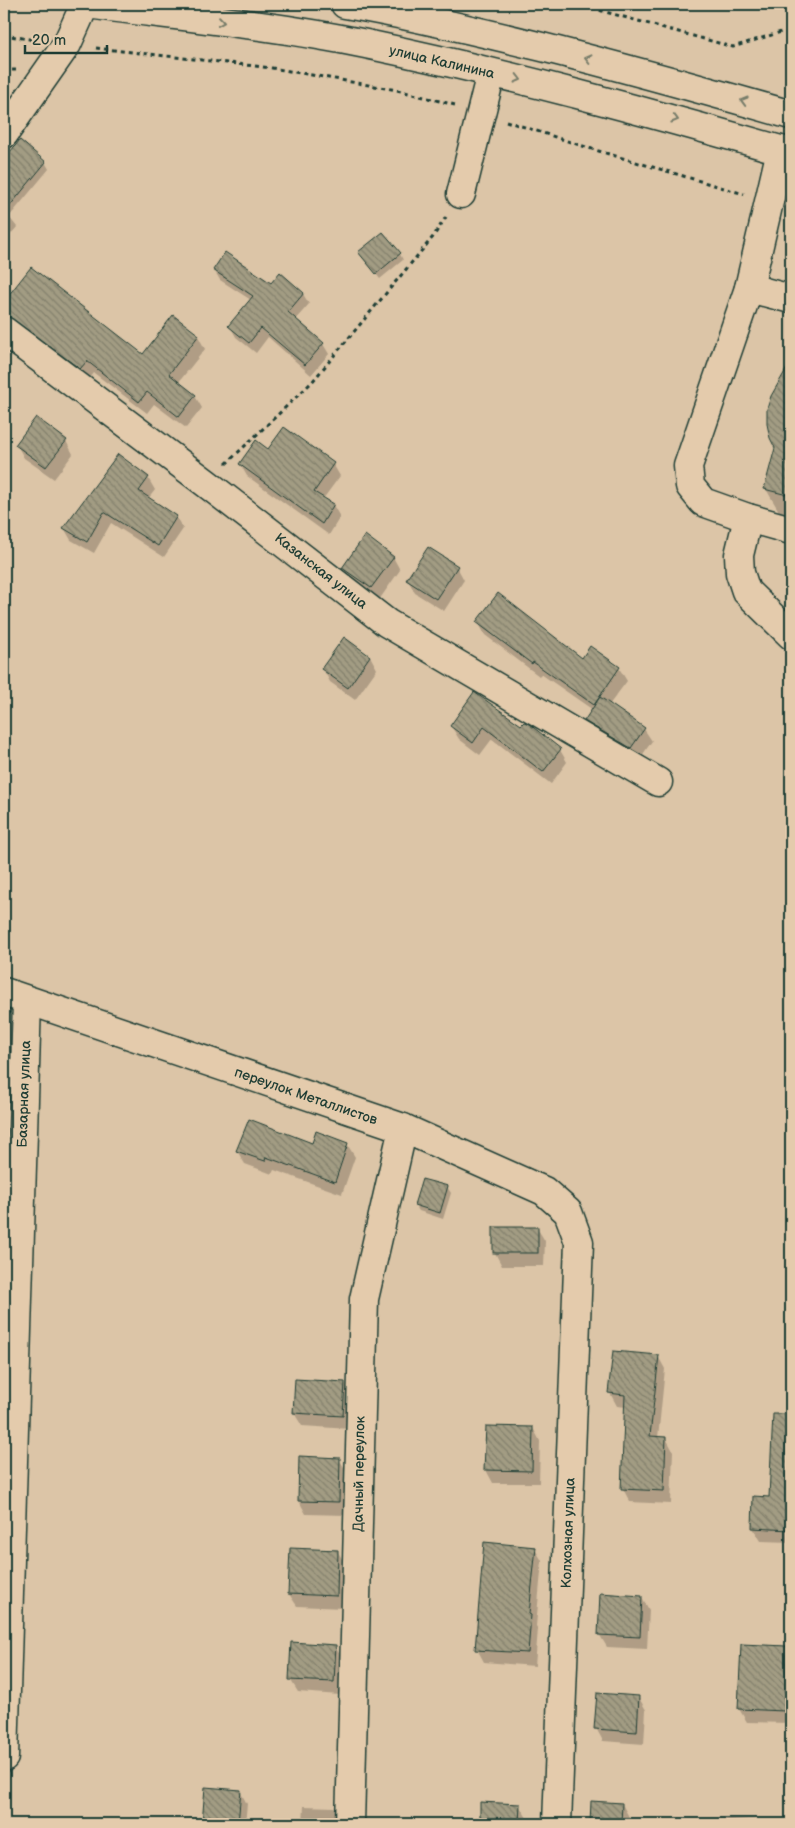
<svg xmlns="http://www.w3.org/2000/svg" width="795" height="1828" viewBox="0 0 795 1828" font-family="'Balsamiq Sans',sans-serif">
<defs>
<pattern id="building-back-hatch" width="6" height="6" patternUnits="userSpaceOnUse" patternTransform="scale(1.25)"><rect width="6" height="6" fill="#a29c83"/><path d="M-1 5l2 2M0 0l6 6M5-1l2 2" fill="none" stroke="#83806c"/></pattern>
</defs>
<rect width="100%" height="100%" fill="#dcc5a7"/>
<filter id="ink" filterUnits="userSpaceOnUse"><feTurbulence type="fractalNoise" baseFrequency=".02" numOctaves="2"/><feDisplacementMap in="SourceGraphic" scale="10" xChannelSelector="R" yChannelSelector="G"/><feConvolveMatrix kernelMatrix="1 2 1 2 8 2 1 2 1" color-interpolation-filters="sRGB"/></filter>
<g filter="url(#ink)">
<g fill="#0003">
<path d="M27,147L45,162L49,169L9,217L17,227L4,242V173Z"/>
<path d="M360,253L400,254L403,260L380,279Z"/>
<path d="M31,268L143,355L198,336L205,349L178,383L195,396L202,408L186,428L154,404L147,413L94,373L88,381L7,321L4,316V303Z"/>
<path d="M214,270L271,284L280,274L303,294L309,304L295,320L323,344L329,354L311,375L268,337L256,353L236,337L230,326L251,300L220,280Z"/>
<path d="M791,374V522L784,520L766,489L777,448L779,384Z"/>
<path d="M66,441L73,454L54,479L24,458L17,445Z"/>
<path d="M269,451L333,464L340,476L323,499L333,505L340,517L329,535L247,476L240,464Z"/>
<path d="M118,455L148,478L155,490L148,499L176,517L183,529L164,557L111,523L94,553L71,540L64,528Z"/>
<path d="M393,557L400,570L379,600L351,580L343,568Z"/>
<path d="M457,567L464,580L444,611L415,593L408,580Z"/>
<path d="M478,622L582,659L619,668L627,681L609,705L644,729L652,741L639,760L593,733L586,721L593,710L541,674L539,676L485,635Z"/>
<path d="M370,656L377,669L355,700L330,682L323,669Z"/>
<path d="M451,726L522,727L560,750L567,762L551,784L492,739L480,755L459,739Z"/>
<path d="M347,1144L355,1157L342,1194L274,1170L272,1174L245,1164L237,1151L313,1145Z"/>
<path d="M447,1187L451,1193L443,1219L419,1211L415,1205Z"/>
<path d="M537,1228L545,1241L544,1266H502L495,1253Z"/>
<path d="M658,1356L665,1369L658,1438H666L673,1451L671,1504L630,1502L623,1489L626,1407L617,1406L610,1393Z"/>
<path d="M296,1380L345,1383L352,1396L350,1429L302,1426L294,1413Z"/>
<path d="M533,1428L540,1441L539,1483H493L486,1470Z"/>
<path d="M773,1441L791,1442V1542L761,1541L753,1528L755,1498H770Z"/>
<path d="M339,1459L347,1472L346,1515L306,1514L299,1501Z"/>
<path d="M535,1549L542,1561L536,1626L538,1629L535,1666L484,1662L477,1649Z"/>
<path d="M338,1552L345,1564L343,1608L297,1606L289,1594Z"/>
<path d="M642,1597L649,1610L647,1649L607,1647L599,1634Z"/>
<path d="M335,1646L342,1659L340,1695L298,1692L290,1679Z"/>
<path d="M787,1647L791,1655V1723L747,1722L739,1709Z"/>
<path d="M639,1698L646,1710L644,1744L603,1741L596,1728Z"/>
<path d="M206,1788L240,1791L247,1804L245,1824H203Z"/>
<path d="M593,1802L622,1804L629,1817V1824H591Z"/>
<path d="M481,1803L519,1805L527,1818V1824H481Z"/>
<path d="M304,1806L334,1807L342,1820L341,1824H303Z"/>
<path d="M719,1818L791,1823V1824H718Z"/>
</g>
<g fill="url(#building-back-hatch)" stroke="#1f3d34">
<path d="M20,140L46,162L4,213V159Z"/>
<path d="M383,232L401,253L376,274L358,252Z"/>
<path d="M225,252L271,283L280,272L304,293L288,312L324,343L305,365L261,328L249,343L228,326L253,296L213,270Z"/>
<path d="M31,267L143,354L173,315L199,335L169,374L196,395L179,417L147,392L139,402L87,361L80,369L4,313V301Z"/>
<path d="M791,361V496L764,489L775,448L770,438L767,424V409L771,396Z"/>
<path d="M36,417L67,440L46,467L15,445Z"/>
<path d="M284,427L334,463L314,492L334,504L322,524L239,464L256,440L268,449Z"/>
<path d="M118,454L149,477L139,491L177,516L158,546L104,512L87,542L63,528Z"/>
<path d="M365,535L394,557L371,588L342,568Z"/>
<path d="M428,547L458,566L436,599L406,580Z"/>
<path d="M498,593L582,658L590,646L620,667L594,705L533,662L532,664L476,622Z"/>
<path d="M344,637L370,656L348,688L321,669Z"/>
<path d="M474,692L521,725L524,722L529,724L561,749L543,772L484,727L473,743L450,726Z"/>
<path d="M600,697L645,728L631,748L584,721Z"/>
<path d="M249,1119L312,1143L316,1131L348,1143L335,1182L266,1157L265,1161L236,1151Z"/>
<path d="M422,1179L448,1186L440,1213L414,1205Z"/>
<rect x="493" y="1227" width="45" height="26"/>
<path d="M613,1351L659,1355L650,1436L666,1437L664,1491L621,1489L625,1395L608,1393Z"/>
<path d="M295,1379L345,1382L343,1416L293,1413Z"/>
<path d="M773,1414H791V1530L752,1528L753,1496L769,1497Z"/>
<path d="M486,1426L533,1427L532,1471L484,1470Z"/>
<path d="M299,1456L340,1458L339,1502L298,1501Z"/>
<path d="M484,1542L536,1547L529,1614L531,1615L528,1653L475,1650Z"/>
<path d="M290,1548L338,1550L337,1596L288,1594Z"/>
<path d="M600,1593L642,1596L640,1637L598,1635Z"/>
<path d="M291,1642L336,1645L334,1682L289,1680Z"/>
<path d="M741,1644L787,1646L785,1711L738,1709Z"/>
<path d="M597,1693L639,1696L637,1732L594,1729Z"/>
<path d="M205,1787L241,1790L238,1824H202Z"/>
<path d="M591,1801L622,1803L621,1824H590Z"/>
<path d="M480,1802L520,1804L519,1824H480Z"/>
</g>
<g fill="none" stroke-linecap="round" stroke-linejoin="round">
<g stroke="#1f3d34" stroke-width="31">
<g id="minor">
<path d="M4,134L67,44L85,4"/>
<path d="M781,150L749,288L688,466L690,486L703,502L748,518L791,530"/>
<path d="M461,194L491,73"/>
<path d="M749,288L791,299"/>
<path d="M4,331L206,483L387,623L658,782"/>
<path d="M748,518L739,555L740,573L746,591L791,635"/>
<path d="M4,992L403,1128L544,1191L568,1212L579,1242L557,1824"/>
<path d="M4,1757L27,1001"/>
<path d="M350,1824L364,1299L403,1128"/>
</g>
</g>
<g stroke="#1f3d34" stroke-width="31">
<g id="major">
<path d="M86,4C179,16 274,25 366,44C510,74 651,113 791,153"/>
<path d="M345,4C411,15 477,31 542,47C625,68 708,91 791,115"/>
</g>
</g>
<g stroke="#1f3d34" stroke-width="3" stroke-dasharray="4 4" stroke-linecap="butt">
<path d="M585,4L602,11L733,47L791,29"/>
<path d="M4,35L35,40"/>
<path d="M96,48L272,68L397,90L455,105"/>
<path d="M4,70H16"/>
<path d="M506,121L592,149L744,194"/>
<path d="M226,464L312,382L433,237L446,217"/>
</g>
<use href="#minor" stroke="#e4cbac" stroke-width="28"/>
<use href="#major" stroke="#e4cbac" stroke-width="28"/>
</g>
<defs><path id="oneway-chevron" d="M-2-3.5L2.5 0L-2 3.5" fill="none" stroke-width="1.6" stroke-linecap="round" stroke-linejoin="round" transform="scale(1.25)"/></defs>
<g stroke="#787d6a">
<use href="#oneway-chevron" transform="translate(221 22) rotate(8)"/>
<use href="#oneway-chevron" transform="translate(588 59) rotate(-166)"/>
<use href="#oneway-chevron" transform="translate(518 79) rotate(14)"/>
<use href="#oneway-chevron" transform="translate(744 101) rotate(-164)"/>
<use href="#oneway-chevron" transform="translate(675 119) rotate(16)"/>
</g>
</g>
<g text-anchor="middle" dominant-baseline="central" stroke-width="5" stroke-linejoin="round" paint-order="stroke">
<g font-size="14" fill="#1f3d34" stroke="#e4cbac">
<text transform="translate(442 62) rotate(13)">улица Калинина</text>
<text transform="translate(321 571) rotate(38)">Казанская улица</text>
<text transform="translate(24 1094) rotate(-88)">Базарная улица</text>
<text transform="translate(306 1096) rotate(19)">переулок Металлистов</text>
<text transform="translate(359 1474) rotate(-89)">Дачный переулок</text>
<text transform="translate(568 1533) rotate(-88)">Колхозная улица</text>
</g>
</g>
<rect width="795" height="1828" fill="none" stroke="#e4cbac" stroke-width="20"/>
<rect x="10" y="10" width="775" height="1808" fill="none" stroke="#1f3d34" stroke-width="2" filter="url(#ink)"/>
<path d="M25 45v8h82v-8" fill="none" stroke="#1f3d34" stroke-width="2.5"/>
<text x="32" y="45" font-size="15" fill="#1f3d34" stroke="#e4cbac" stroke-width="4" paint-order="stroke">20 m</text>
</svg>
